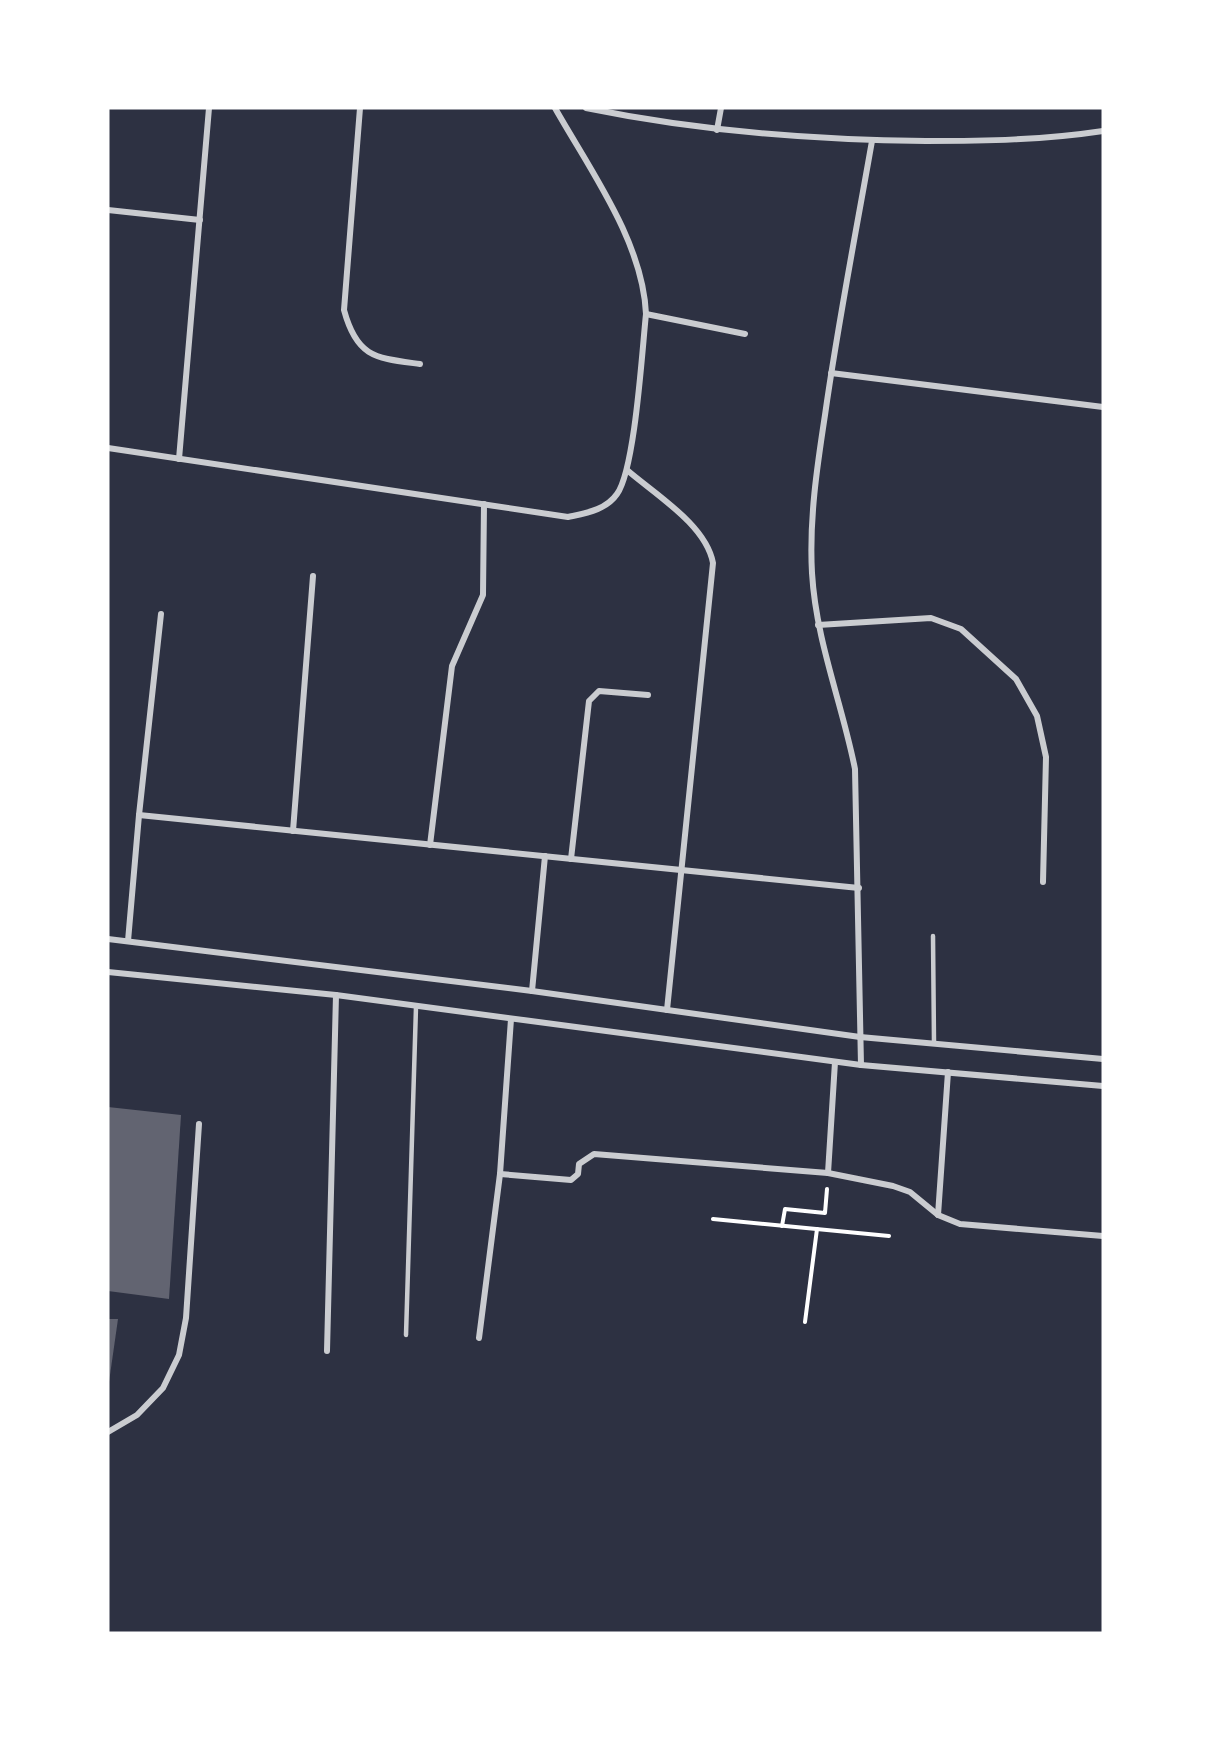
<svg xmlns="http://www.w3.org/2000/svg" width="1211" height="1741" viewBox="0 0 1211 1741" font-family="'Varela Round',sans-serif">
<rect width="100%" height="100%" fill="#2d3142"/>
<g fill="#626471">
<path d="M108,1107L181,1115L169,1299L108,1291Z"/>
<path d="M108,1319H118L109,1382H108Z"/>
</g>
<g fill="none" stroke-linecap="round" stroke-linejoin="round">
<g stroke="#fff" stroke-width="4">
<path d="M713,1219L889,1236"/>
<path d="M782,1226L785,1209L825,1213L827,1189"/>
<path d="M805,1322L817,1229"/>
</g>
<g stroke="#caccd0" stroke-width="4.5">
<path d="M933,936L934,1043"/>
<path d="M406,1335L416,1007"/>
</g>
<g stroke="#caccd0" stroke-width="6">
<path d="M360,108L344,310C357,358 376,358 420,364"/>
<path d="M586,108C698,131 812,140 926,141C985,141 1044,140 1103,131"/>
<path d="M717,130L721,108"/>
<path d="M108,210L200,220"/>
<path d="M646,314L745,334"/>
<path d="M831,373L1103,407"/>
<path d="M108,448L568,517C586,513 606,510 617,494C635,469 642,351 646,314C643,242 590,170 555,108"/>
<path d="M179,459L209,108"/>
<path d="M627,470C656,495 706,525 713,563L667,1010"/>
<path d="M818,625L931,618L961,629L1016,679L1037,716L1046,757L1043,882"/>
<path d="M139,815L859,888"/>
<path d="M293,831L313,576"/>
<path d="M430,845L452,666L483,595L484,504"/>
<path d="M571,859L589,701L599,691L648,695"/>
<path d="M108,939L532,991L860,1037L1103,1059"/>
<path d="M128,941L139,815L161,614"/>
<path d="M108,972L336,995L861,1065L1103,1086"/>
<path d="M532,991L545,856"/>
<path d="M861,1065L855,769C842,703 816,641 812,573C809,520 817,467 825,415C838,323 856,232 872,141"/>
<path d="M828,1173L835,1062"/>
<path d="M500,1174L571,1180L578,1174L579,1164L594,1154L828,1173L893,1186L910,1192L938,1215L960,1224L1103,1236"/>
<path d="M938,1215L948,1072"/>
<path d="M479,1338L500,1174L511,1019"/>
<path d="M327,1351L336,995"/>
<path d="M108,1432L137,1415L163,1388L179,1355L186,1318L199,1124"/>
</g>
</g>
<rect width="1211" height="1741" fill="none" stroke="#ffffff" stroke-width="219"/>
</svg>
